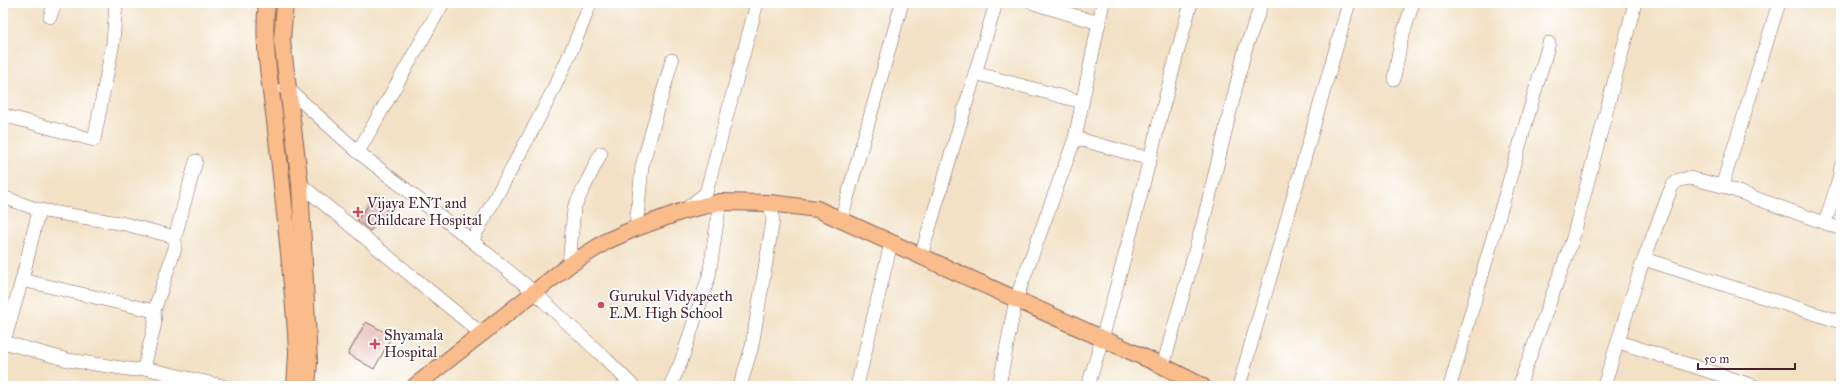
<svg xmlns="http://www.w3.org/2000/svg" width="1844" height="389" viewBox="0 0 1844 389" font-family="'IM FELL Great Primer',serif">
<rect width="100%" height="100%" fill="#fff"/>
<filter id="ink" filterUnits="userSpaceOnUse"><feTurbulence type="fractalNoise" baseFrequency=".025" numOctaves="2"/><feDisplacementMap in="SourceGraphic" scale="8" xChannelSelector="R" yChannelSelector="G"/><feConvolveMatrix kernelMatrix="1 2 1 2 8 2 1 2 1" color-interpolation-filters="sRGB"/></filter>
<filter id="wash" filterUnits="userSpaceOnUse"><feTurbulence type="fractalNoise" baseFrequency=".012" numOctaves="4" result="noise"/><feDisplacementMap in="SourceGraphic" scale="16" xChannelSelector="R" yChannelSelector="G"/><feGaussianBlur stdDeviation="0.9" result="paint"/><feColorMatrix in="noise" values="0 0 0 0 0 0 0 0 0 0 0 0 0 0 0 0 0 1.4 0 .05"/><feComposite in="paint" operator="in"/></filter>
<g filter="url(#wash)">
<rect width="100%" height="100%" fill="#f2e1c5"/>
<g id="blocks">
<g fill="#dda9a3">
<path d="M377,195L390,206L370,231L357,220Z"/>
<path d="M366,322L392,336L374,369L348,354Z"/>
</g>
</g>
</g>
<g filter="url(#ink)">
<use href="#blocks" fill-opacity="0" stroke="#856361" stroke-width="1"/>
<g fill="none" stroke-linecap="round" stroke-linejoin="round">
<g stroke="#856361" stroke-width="14">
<g id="minor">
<path d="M1033,3L1099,23"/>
<path d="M1779,3L1722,186L1841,229"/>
<path d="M50,17L55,3"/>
<path d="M975,73L1082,102"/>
<path d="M1394,79L1401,40L1413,3"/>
<path d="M284,88H287L358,152L472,241L534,292L606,359L633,386"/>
<path d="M3,115L94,140L113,43L116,3"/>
<path d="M1075,138L1150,159"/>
<path d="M358,152L443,3"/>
<path d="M300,184L482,334"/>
<path d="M3,197L39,210L125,224L175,237"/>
<path d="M686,209L706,193L757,3"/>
<path d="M841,220L902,3"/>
<path d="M1825,223L1839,179L1841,166"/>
<path d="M636,228L642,166L672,60"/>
<path d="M472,241C513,163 561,87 590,3"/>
<path d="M921,256L996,3"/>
<path d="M1644,259L1841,322"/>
<path d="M569,265L574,208L601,153"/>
<path d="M22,280L154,311"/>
<path d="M3,342L68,360L135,370L144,368L223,386"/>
<path d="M1619,342L1754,386"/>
<path d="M3,345L22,280L39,210"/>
<path d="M1163,366L1203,223L1245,50L1262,3"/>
<path d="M144,368L155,323L154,311L175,248V237L196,161"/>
<path d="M670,386L681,362L709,276L720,202"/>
<path d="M740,386L752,346L773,220L770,203"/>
<path d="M857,386L891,243"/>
<path d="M999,386L1016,299L1075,138L1103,3"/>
<path d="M1088,386C1127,260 1155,130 1191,3"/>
<path d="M1239,386L1349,3"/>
<path d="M1450,386L1549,43"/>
<path d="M1519,386L1572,241L1635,3"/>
<path d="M1604,386L1641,267L1672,186L1679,180L1690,178L1722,186"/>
<path d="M1841,386V385"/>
</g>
</g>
<g stroke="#856361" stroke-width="18">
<g id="major">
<path d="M267,3C261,48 273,94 277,139C284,203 291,268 296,332L297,354L295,386"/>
<path d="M285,3L282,40L300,184L309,362L307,386"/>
<path d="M415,386L569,265L607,241L636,228L683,211L720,202L770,203L817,209L1163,366L1202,386"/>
</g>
</g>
<use href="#minor" stroke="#fff" stroke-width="13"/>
<use href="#major" stroke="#f9bc8a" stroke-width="16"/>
</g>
</g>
<g fill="#d1495b" stroke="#fff" stroke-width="1.5">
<path d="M356 206h4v4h4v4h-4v4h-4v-4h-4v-4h4z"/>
<circle cx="601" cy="305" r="4"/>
<path d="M373 338h4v4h4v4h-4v4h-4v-4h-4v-4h4z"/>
</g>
<g text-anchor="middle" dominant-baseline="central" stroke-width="3.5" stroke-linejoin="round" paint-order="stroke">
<g font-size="15" fill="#4a1f2b" stroke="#fff" text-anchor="start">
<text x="367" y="203">Vijaya ENT and<tspan x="367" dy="17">Childcare Hospital</tspan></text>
<text x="609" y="296">Gurukul Vidyapeeth<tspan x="609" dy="17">E.M. High School</tspan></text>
<text x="384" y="335">Shyamala<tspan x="384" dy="17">Hospital</tspan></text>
</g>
</g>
<rect width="1844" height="389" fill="none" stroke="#fff" stroke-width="16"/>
<path d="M1698 363v6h97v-6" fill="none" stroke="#4a1f2b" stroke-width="2"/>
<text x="1704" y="363" font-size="12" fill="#4a1f2b" stroke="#ffffff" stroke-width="3" paint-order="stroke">50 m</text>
</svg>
